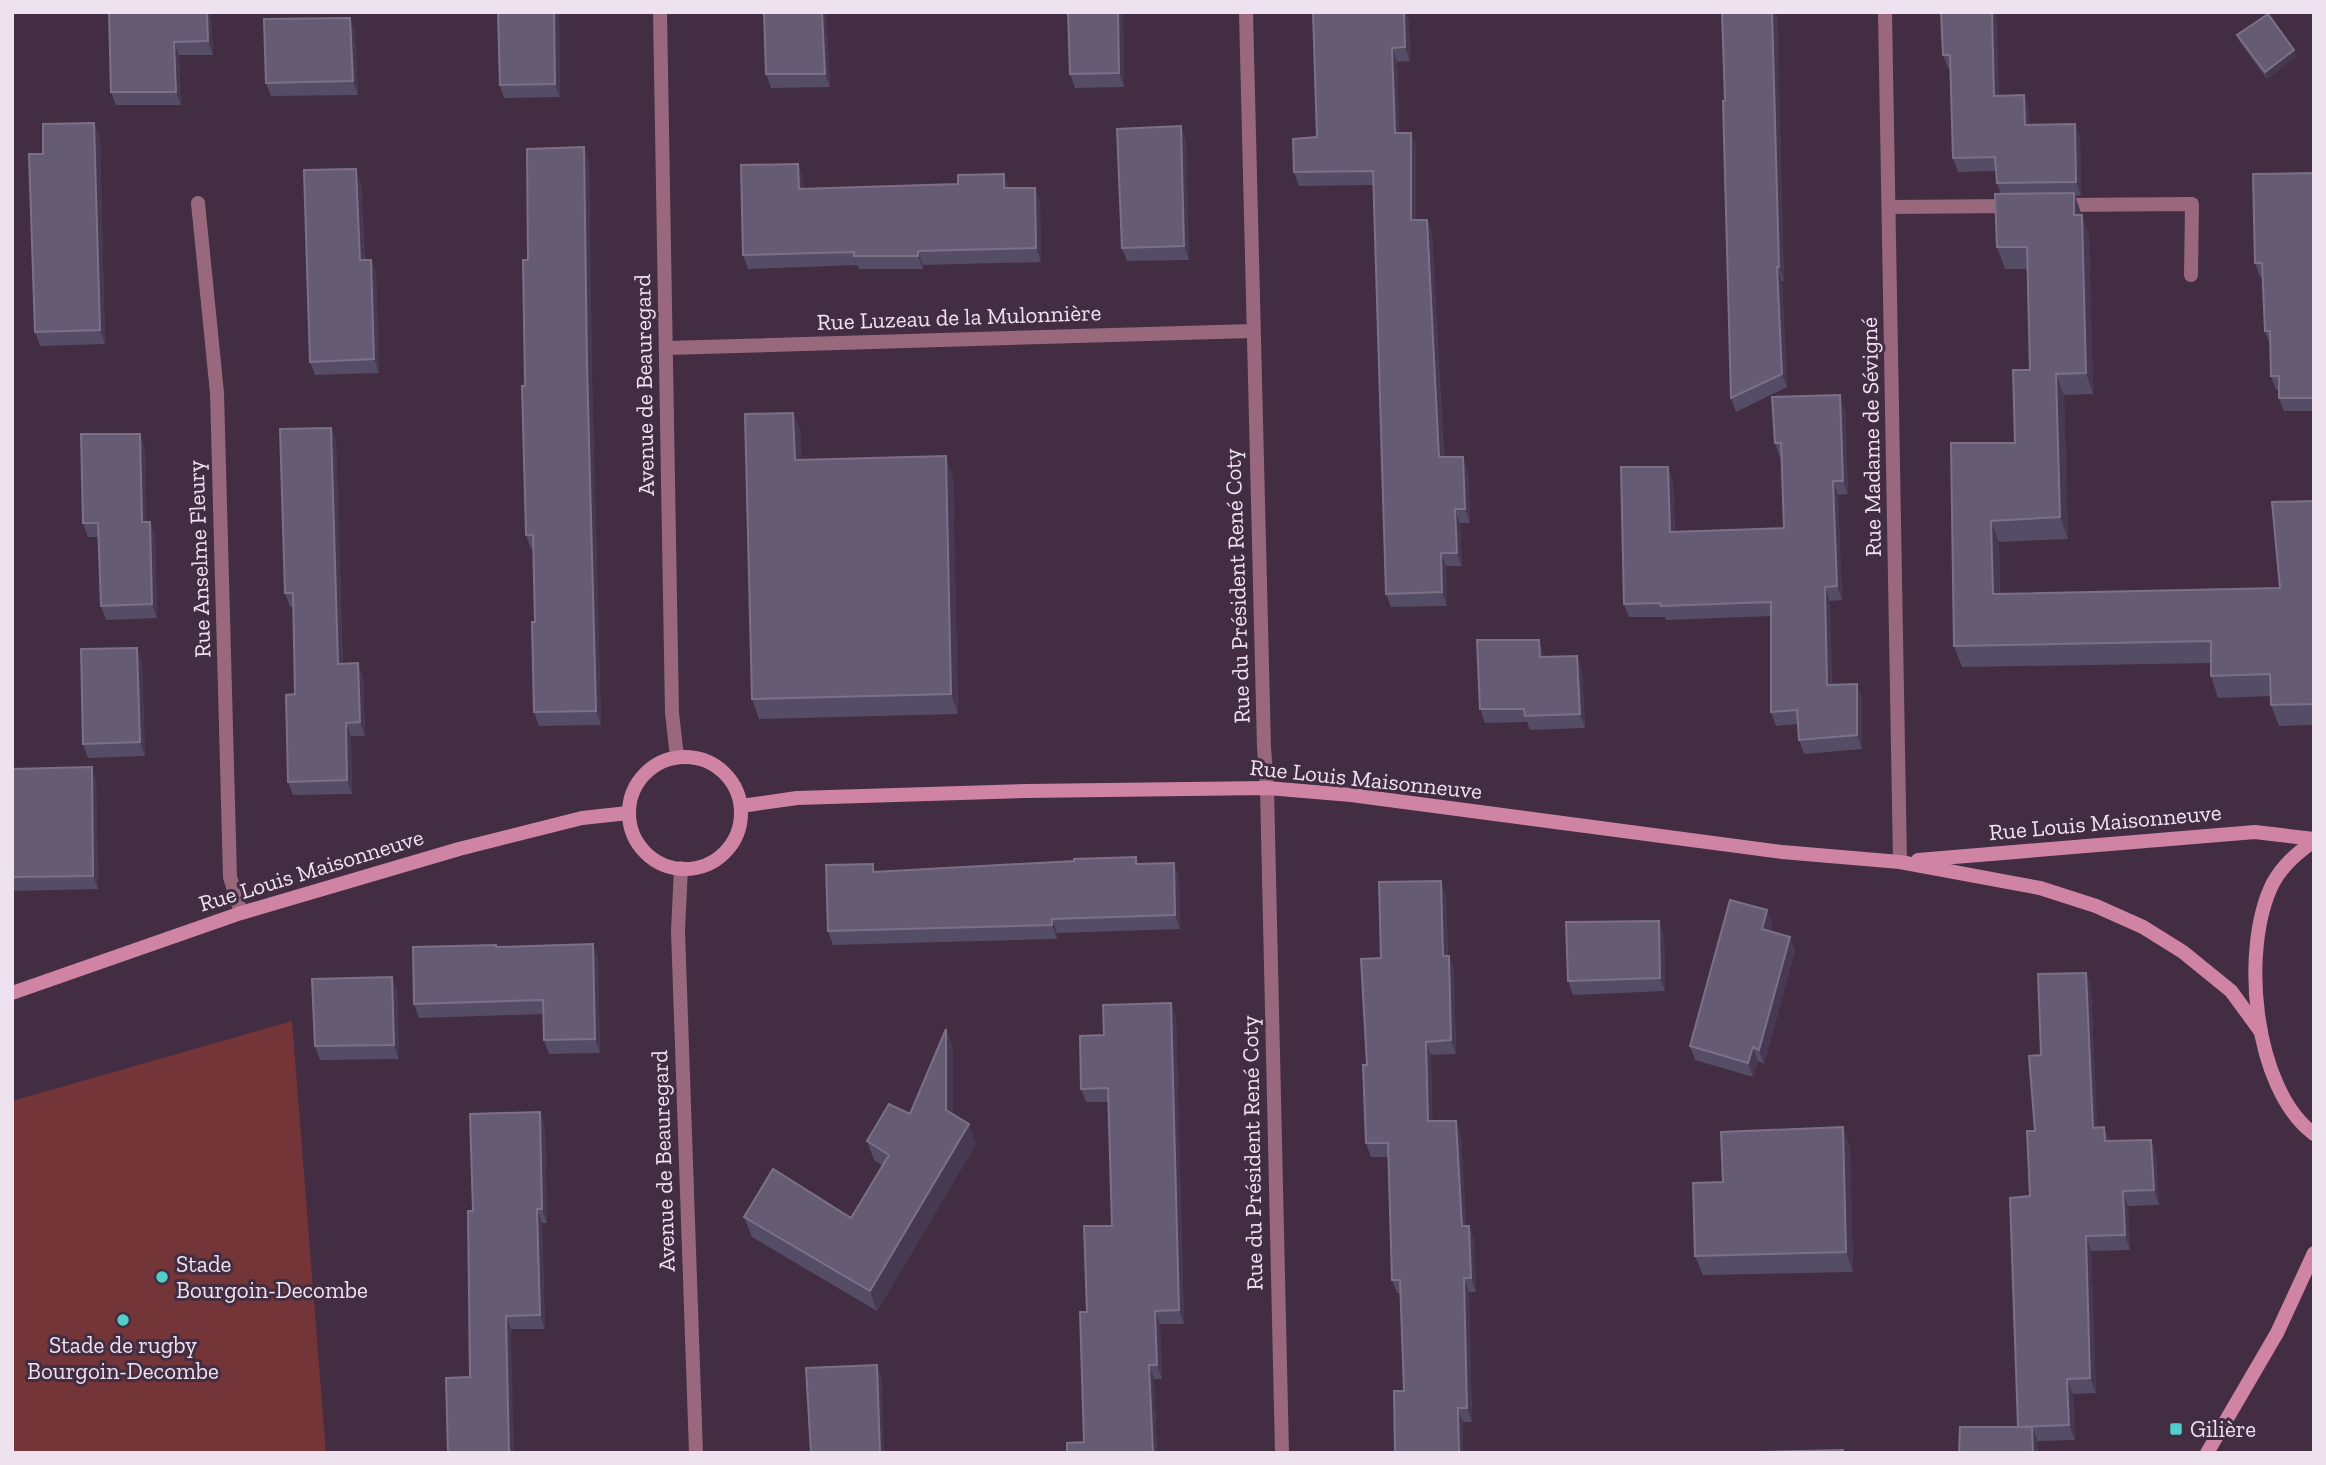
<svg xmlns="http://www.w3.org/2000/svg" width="2326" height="1465" viewBox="0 0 2326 1465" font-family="'Zilla Slab',serif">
<rect width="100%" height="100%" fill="#422d42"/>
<path fill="#733537" d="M292,1021L326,1453H12V1101Z"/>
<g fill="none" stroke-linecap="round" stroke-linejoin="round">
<g stroke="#99687c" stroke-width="14">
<path d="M660,12L672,713L677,757"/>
<path d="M1246,12L1264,747L1267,788L1282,1453"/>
<path d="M1885,12L1900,862"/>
<path d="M198,203L217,393L230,877L241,913"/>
<path d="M2062,205L2192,204L2191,275"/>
<path d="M1889,207L2014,206"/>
<path d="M667,348L1252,331"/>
<path d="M681,868L678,931L696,1453"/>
</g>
<g stroke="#d084a4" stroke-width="14">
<circle cx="685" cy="813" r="56"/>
<path d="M741,806L797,798L1026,791L1267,788L1351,795L1782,852L1900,862L2040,888L2096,906L2143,927L2183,952L2231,991L2261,1032"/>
<path d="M2314,841C2297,853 2283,865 2273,883C2240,948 2253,1089 2314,1134"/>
<path d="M1918,860L2255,832L2314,839"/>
<path d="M12,993L241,913L459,849L582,818L628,813"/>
<path d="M2207,1453L2277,1333L2314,1253"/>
</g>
</g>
<g fill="#554c65">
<path d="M109,12L211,17L213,55H179L181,105H116L111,92Z"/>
<path d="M559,12L560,97L504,98L500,85Z"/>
<path d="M764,12H858L826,13L830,87L771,88L766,74Z"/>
<path d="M1123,12L1124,87L1075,88L1070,74Z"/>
<path d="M1313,12H1406L1409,22L1410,61L1397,62L1399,133L1416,146V220H1427L1432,233L1444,457L1468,470L1470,523H1460L1462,566H1446L1447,606L1391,607L1386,594L1374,185L1299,186L1294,172L1317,137Z"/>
<path d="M1722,12H1777L1784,281H1782L1787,387L1736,412L1731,398L1725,101Z"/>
<path d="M1996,12L1999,96L2029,109V125L2075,124L2080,138L2081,195L2075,196L2089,236L2093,394L2064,395L2068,539L1999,542L2000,594L2280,588L2314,501V725L2279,726L2271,705V696L2218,698L2211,676V663L1962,667L1954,646L2015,443L2030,370L2027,269H2005L1997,247L2001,194L1997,183L1996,171L1958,172L1953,158L1951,68H1948L1943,55Z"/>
<path d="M355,32L358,95L271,96L266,83Z"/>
<path d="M2237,35L2296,57L2267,79L2240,42Z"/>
<path d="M100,137L105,344L40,346L35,332L43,154Z"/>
<path d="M1186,140L1189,260L1127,261L1122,248Z"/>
<path d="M589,161L592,377L601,725L539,726L534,712L535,622L534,549H531L526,535L528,260Z"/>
<path d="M798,164L803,178V189L1009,188L1040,201L1041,262L923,265V269H859L857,265L748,269L743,255Z"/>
<path d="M2314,173V411H2284L2279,398V390H2276L2271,376V345H2270L2265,331L2262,277H2260L2255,263Z"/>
<path d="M361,183L365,260H371L376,274L379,373L315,375L310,362Z"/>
<path d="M1845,409L1848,494L1838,495L1842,600L1830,601L1832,685L1862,698V749L1804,754L1799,740L1798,724L1776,726L1771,712V616L1666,620L1665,617H1629L1624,604L1673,480L1675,532L1784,528L1781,457H1780L1775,443Z"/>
<path d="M793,413L801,433V460L953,476L958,714L759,719L752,699Z"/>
<path d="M331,428L336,442L343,664L363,677L365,736H351L352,794L293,795L288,782L295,694L293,607H290L285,593Z"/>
<path d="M145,448L146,522L155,535L157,618L106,620L101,606L99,537H88L83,523Z"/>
<path d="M1544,654V657L1577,656L1582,670L1585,728L1530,730L1527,722L1485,723L1480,709Z"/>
<path d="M142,662L145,756L88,758L83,744Z"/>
<path d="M12,769L96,781L98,889L12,891Z"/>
<path d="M1136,857L1138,864L1174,863L1179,877L1180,929L1057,933V939L833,945L828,931L876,872Z"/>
<path d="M1446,895L1448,956L1454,969L1456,1054L1431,1055L1432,1121L1461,1135L1466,1226H1469L1474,1239L1476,1292H1469L1472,1422H1463V1453H1395L1404,1391L1401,1293H1397L1392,1280L1388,1157H1371L1366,1143L1367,1065L1381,958Z"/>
<path d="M1767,910L1772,924L1770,932L1790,937L1795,951L1764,1064L1758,1061L1753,1077L1695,1060L1690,1046Z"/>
<path d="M1659,921L1664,935L1665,991L1573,995L1568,981Z"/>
<path d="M593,944L598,958L600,1053L549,1054L544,1040L543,1014L419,1018L414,1004L496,945L497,947Z"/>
<path d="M2086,973L2091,988L2097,1128L2104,1127L2109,1140H2151L2156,1155L2159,1205L2128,1206L2130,1250L2091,1251L2096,1393L2073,1394L2075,1440L2038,1441V1453H1959L2018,1427L2030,1196L2041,1055Z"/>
<path d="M397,991L399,1059L320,1060L315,1046Z"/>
<path d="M1176,1017L1184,1324H1160L1162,1379H1154L1157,1453H1067L1084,1442L1112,1226L1108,1102H1086L1081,1089L1104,1035Z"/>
<path d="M946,1029L953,1049V1115L976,1144L877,1311L752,1237L744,1217L851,1218L883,1166L874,1160L867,1141L910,1114Z"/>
<path d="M545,1126L547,1223H542L545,1329H511L470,1377L473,1211Z"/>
<path d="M1850,1147L1853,1272L1703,1275L1695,1256Z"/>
</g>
<g fill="#463951">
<path d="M207,12H210L211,17L213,55L208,41Z"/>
<path d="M554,12H559L560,97L555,84Z"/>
<path d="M822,12H826L830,87L825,74Z"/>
<path d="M1118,12H1123L1124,87L1119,73Z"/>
<path d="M1404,12H1406L1409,22L1410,61L1405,47Z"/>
<path d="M1772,12H1777L1784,281L1779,267Z"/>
<path d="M1992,12H1996L1999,110L1994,96Z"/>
<path d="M350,18L355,32L358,95L353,81Z"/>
<path d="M174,42L179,55L181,105L176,92Z"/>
<path d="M1392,48L1397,62L1400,147L1395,133Z"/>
<path d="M2294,50L2296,57L2267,79L2265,72Z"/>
<path d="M2024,95L2029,109L2030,139L2025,125Z"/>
<path d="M94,123L100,137L105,344L100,330Z"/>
<path d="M2075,124L2080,138L2081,195L2076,182Z"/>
<path d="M1181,126L1186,140L1189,260L1184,246Z"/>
<path d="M1411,133L1416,146V234L1411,220Z"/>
<path d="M584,147L589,161L592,377L601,725L596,711L587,363Z"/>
<path d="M798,164L803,178L804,203L799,189Z"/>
<path d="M356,169L361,183L365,274L360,260Z"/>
<path d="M1004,174L1009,188H1004Z"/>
<path d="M1035,188L1040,201L1041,262L1036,248Z"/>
<path d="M2074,193L2089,236L2093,394L2086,373L2074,215Z"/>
<path d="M1427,220L1432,233L1444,470L1439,457Z"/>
<path d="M918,251L923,265V269L918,256Z"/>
<path d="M371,260L376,274L379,373L374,359Z"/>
<path d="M1777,267L1782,281L1787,387L1782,374Z"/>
<path d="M2056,374L2064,395L2068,539L2060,517Z"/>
<path d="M1840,395L1845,409L1848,494L1843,481Z"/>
<path d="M793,413L801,433L802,480L795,460Z"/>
<path d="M331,428L336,442L343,678L338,664Z"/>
<path d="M140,434L145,448L147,536L142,522Z"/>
<path d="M946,456L953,476L958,714L951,694Z"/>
<path d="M1463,457L1468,470L1470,523L1465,509Z"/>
<path d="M1668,467L1673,480L1675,546L1670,532Z"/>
<path d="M1833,481L1838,495L1842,600L1837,586Z"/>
<path d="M1455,509L1460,523L1462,566L1457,553Z"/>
<path d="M1991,521L1999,542L2000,616L1993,594Z"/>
<path d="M150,522L155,535L157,618L152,604Z"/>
<path d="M1441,553L1446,566L1447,606L1442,592Z"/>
<path d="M1825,587L1830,601L1832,699L1827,685Z"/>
<path d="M1539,640L1544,654L1545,671L1540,657Z"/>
<path d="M137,648L142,662L145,756L140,742Z"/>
<path d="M1577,656L1582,670L1585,728L1580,714Z"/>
<path d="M358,663L363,677L365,736L360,722Z"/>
<path d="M1857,684L1862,698V749L1857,735Z"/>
<path d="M346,723L351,736L352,794L347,780Z"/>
<path d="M92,767L96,781L98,889L93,876Z"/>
<path d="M1174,863L1179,877L1180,929L1175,915Z"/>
<path d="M1441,881L1446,895L1448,970L1443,956Z"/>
<path d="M1767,910L1772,924L1767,943L1762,929Z"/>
<path d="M1052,919L1057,933V939L1052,925Z"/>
<path d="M1659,921L1664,935L1665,991L1660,978Z"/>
<path d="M1790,937L1795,951L1764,1064L1759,1050Z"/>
<path d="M593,944L598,958L600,1053L595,1039Z"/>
<path d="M1449,956L1454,969L1456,1054L1451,1040Z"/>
<path d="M2086,973L2091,988L2098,1143L2093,1128Z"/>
<path d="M392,977L397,991L399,1059L394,1045Z"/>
<path d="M1171,1003L1176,1017L1184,1324L1179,1310Z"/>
<path d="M946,1029L953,1049V1130L946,1110Z"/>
<path d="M1426,1042L1431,1055L1433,1135L1428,1121Z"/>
<path d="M1753,1047L1758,1061L1753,1077L1748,1063Z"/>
<path d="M540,1112L545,1126L547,1223L542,1209Z"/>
<path d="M1456,1121L1461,1135L1467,1239L1462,1226Z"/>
<path d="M969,1124L976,1144L877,1311L870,1291Z"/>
<path d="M1843,1127L1850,1147L1853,1272L1846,1252Z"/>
<path d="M2104,1127L2109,1142L2105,1141Z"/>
<path d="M2151,1140L2156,1155L2159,1205L2154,1190Z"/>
<path d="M2123,1191L2128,1206L2130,1250L2125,1235Z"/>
<path d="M537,1209L542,1223L545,1329L540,1315Z"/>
<path d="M1469,1226L1474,1239L1476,1292L1471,1278Z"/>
<path d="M2086,1236L2091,1251L2096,1393L2090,1378Z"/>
<path d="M1464,1278L1469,1292L1472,1422L1467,1408Z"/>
<path d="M1155,1311L1160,1324L1162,1379L1157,1365Z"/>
<path d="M506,1316L511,1329L514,1453H509Z"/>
<path d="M877,1365L882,1379L884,1453H880Z"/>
<path d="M1149,1365L1154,1379L1157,1453H1153Z"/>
<path d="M2067,1379L2073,1394L2075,1440L2069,1425Z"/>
<path d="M1458,1408L1463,1422V1453H1459Z"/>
<path d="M2032,1427L2038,1442V1453H2033Z"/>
</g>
<g fill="#655c74" stroke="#7b7187" stroke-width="2">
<path d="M109,12H207L208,41L174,42L176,92H111Z"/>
<path d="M498,12H554L555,84L500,85Z"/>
<path d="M764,12H822L825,74H766Z"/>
<path d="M1068,12H1118L1119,73L1070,74Z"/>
<path d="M1313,12H1404L1405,47L1392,48L1395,133H1411V220H1427L1439,457H1463L1465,509H1455L1457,553H1441L1442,592L1386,594L1373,171L1294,172L1293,139L1317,137Z"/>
<path d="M1722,12H1772L1779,267H1777L1782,374L1731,398L1723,101H1725Z"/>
<path d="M1941,12H1992L1994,96L2024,95L2025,125L2075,124L2076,182L1997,183L1995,157L1953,158L1950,55H1943Z"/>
<path d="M2268,14L2294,50L2265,72L2237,35Z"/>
<path d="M350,18L353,81L266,83L264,19Z"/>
<path d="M94,123L100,330L35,332L29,154H43V124Z"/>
<path d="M1181,126L1184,246L1122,248L1117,129Z"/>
<path d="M584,147L587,363L596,711L534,712L532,622H535L533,535H526L522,386H525L523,260H528L527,149Z"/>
<path d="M798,164L799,189L958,184V175L1004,174V188H1035L1036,248L918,251V256H854V252L743,255L741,165Z"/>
<path d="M356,169L360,260H371L374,359L310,362L304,170Z"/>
<path d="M2314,173V398H2279V376H2271L2270,331H2265L2262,263H2255L2253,174Z"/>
<path d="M2074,193V215H2082L2086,373L2056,374L2060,517L1991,521L1993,594L2280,588L2272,502L2314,501V704L2271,705L2270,674L2211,676V641L1954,646L1951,443H2015L2013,370H2030L2027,247H1997L1995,194Z"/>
<path d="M1840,395L1843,481H1833L1837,586L1825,587L1827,685L1857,684V735L1799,740L1797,710L1771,712V602L1661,606L1660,603L1624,604L1621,467H1668L1670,532L1784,528L1781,443H1775L1772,397Z"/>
<path d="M793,413L795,460L946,456L951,694L752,699L745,414Z"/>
<path d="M331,428L338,664L358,663L360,722L346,723L347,780L288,782L286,695L295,694L293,593H285L280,429Z"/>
<path d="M81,434H140L142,522H150L152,604L101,606L98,523H83Z"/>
<path d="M1477,640H1539L1540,657L1577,656L1580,714L1525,716L1524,709H1480Z"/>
<path d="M137,648L140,742L83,744L81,649Z"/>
<path d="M92,767L93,876L12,877V769Z"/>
<path d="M1136,857V864L1174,863L1175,915L1052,919V925L828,931L826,865L873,864V872L1074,861V859Z"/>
<path d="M1441,881L1443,956H1449L1451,1040L1426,1042L1428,1121H1456L1462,1226H1469L1471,1278H1464L1467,1408H1458L1459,1453H1395L1394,1391H1404L1400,1280H1392L1388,1143H1366L1363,1065H1367L1361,959L1381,958L1379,882Z"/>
<path d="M1730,900L1767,910L1762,929L1790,937L1759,1050L1753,1047L1748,1063L1690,1046Z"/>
<path d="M1659,921L1660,978L1568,981L1566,922Z"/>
<path d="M593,944L595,1039L544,1040L543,1000L414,1004L413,947L496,945V947Z"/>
<path d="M2086,973L2093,1128L2104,1127L2105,1141L2151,1140L2154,1190L2123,1191L2125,1235L2086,1236L2090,1378L2067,1379L2069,1425L2018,1427H2032L2033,1453H1959L1960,1427H2018L2010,1198L2030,1196L2027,1131H2035L2029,1056L2041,1055L2038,974Z"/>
<path d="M392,977L394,1045L315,1046L312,979Z"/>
<path d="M1171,1003L1179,1310L1155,1311L1157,1365H1149L1153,1453H1067V1443L1084,1442L1080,1312H1087L1084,1226H1112L1108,1088L1081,1089L1080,1036L1104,1035L1103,1005Z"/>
<path d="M946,1029V1110L969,1124L870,1291L744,1217L773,1169L851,1218L889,1155L867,1141L889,1104L910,1114Z"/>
<path d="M540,1112L542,1209H537L540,1315L506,1316L509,1453H448L446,1378L470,1377L468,1211H473L470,1114Z"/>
<path d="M1843,1127L1846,1252L1695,1256L1693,1183L1723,1182L1721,1132Z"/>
<path d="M877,1365L880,1453H811L806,1368Z"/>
<path d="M1843,1450V1453H1722Z"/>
</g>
<g fill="#53cdca" stroke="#422d42" stroke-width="2.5">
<circle cx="162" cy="1277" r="7"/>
<circle cx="123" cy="1320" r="7"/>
<rect x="2169" y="1422" width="14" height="14" rx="3.5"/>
</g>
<g text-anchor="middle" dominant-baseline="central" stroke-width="6" stroke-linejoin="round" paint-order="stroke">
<g font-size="23" fill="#efe2ef" stroke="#422d42">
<text transform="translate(959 317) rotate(-2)">Rue Luzeau de la Mulonnière</text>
<text transform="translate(644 385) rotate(-91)">Avenue de Beauregard</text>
<text transform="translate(1871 437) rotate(-91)">Rue Madame de Sévigné</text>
<text transform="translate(199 559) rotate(-92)">Rue Anselme Fleury</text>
<text transform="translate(1237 586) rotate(-92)">Rue du Président René Coty</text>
<text transform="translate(1366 779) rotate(6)">Rue Louis Maisonneuve</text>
<text transform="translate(2105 822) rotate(-5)">Rue Louis Maisonneuve</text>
<text transform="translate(311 870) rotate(-17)">Rue Louis Maisonneuve</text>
<text transform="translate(1252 1153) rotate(-91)">Rue du Président René Coty</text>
<text transform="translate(663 1161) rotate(-92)">Avenue de Beauregard</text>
</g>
<g font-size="23" fill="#efe2ef" stroke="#422d42" text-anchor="start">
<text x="176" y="1264">Stade<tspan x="176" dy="26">Bourgoin-Decombe</tspan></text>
<text x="123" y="1345" text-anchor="middle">Stade de rugby<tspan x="123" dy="26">Bourgoin-Decombe</tspan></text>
<text x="2190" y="1429">Gilière</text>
</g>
</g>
<rect width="2326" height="1465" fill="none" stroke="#efe2ef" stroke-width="28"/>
</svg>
